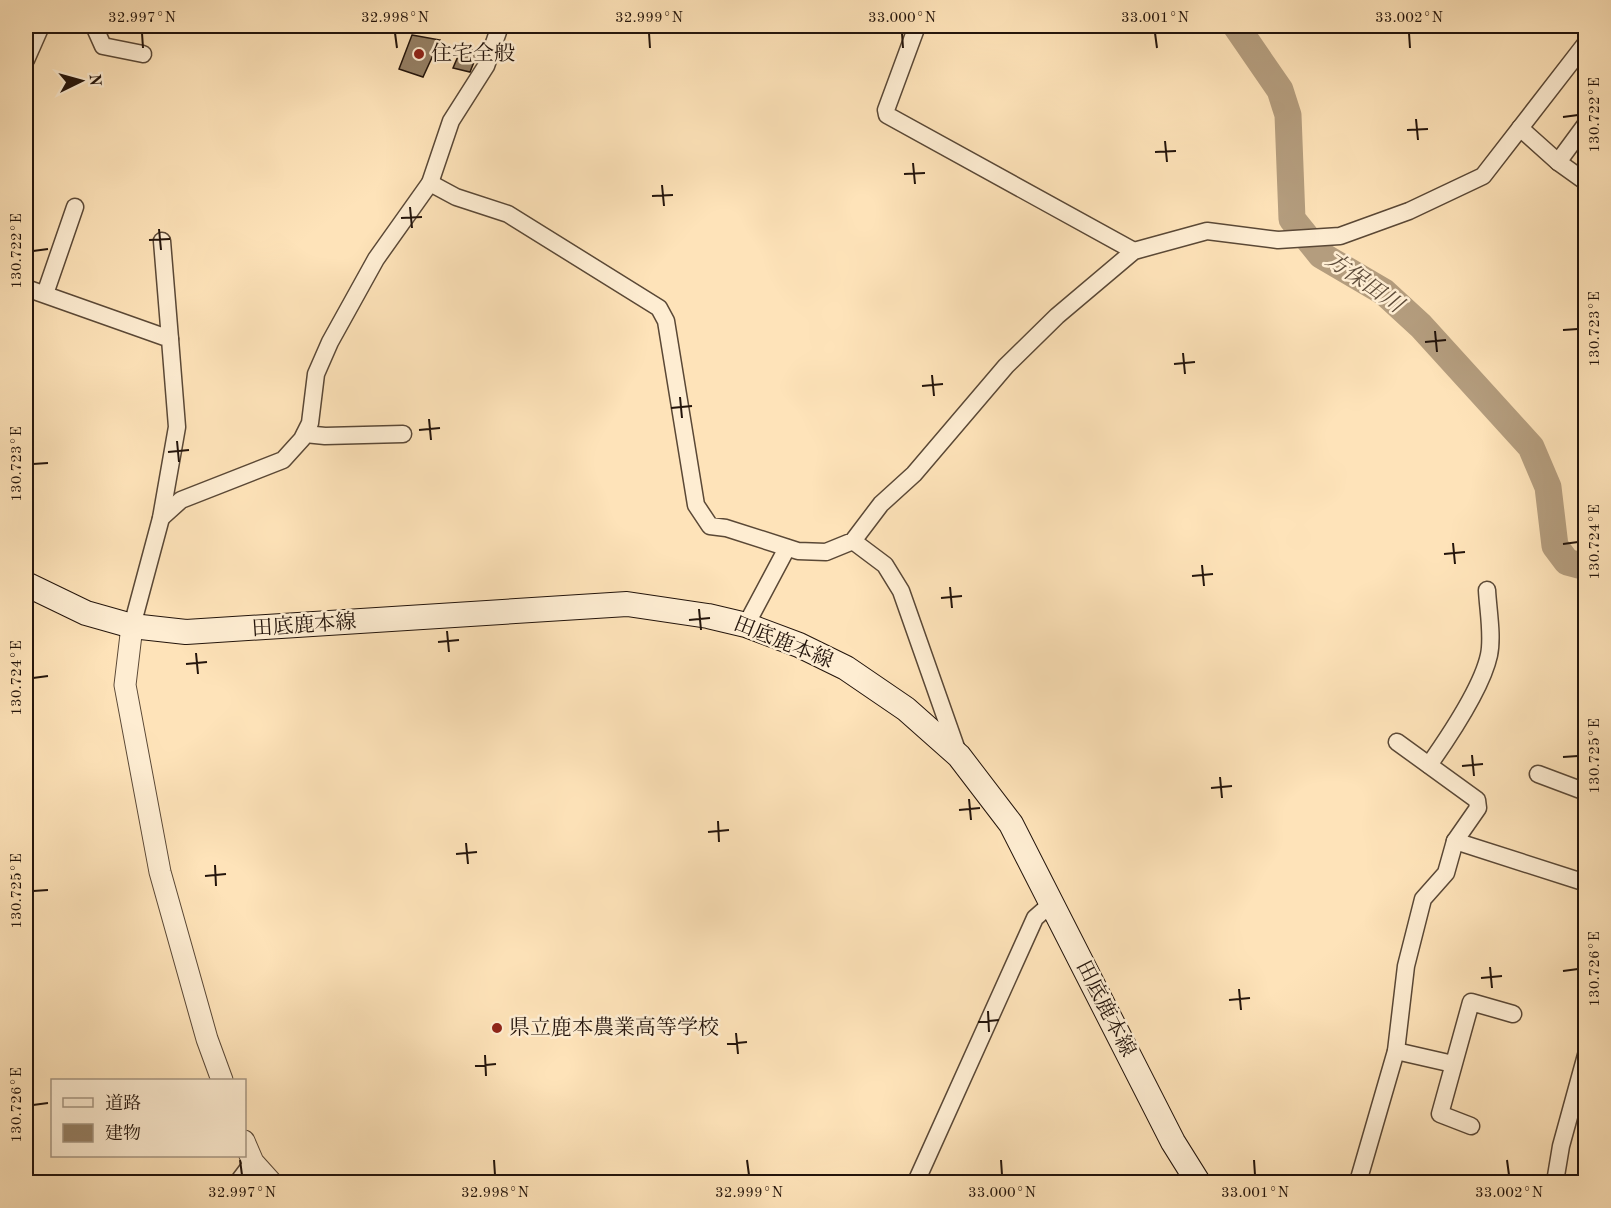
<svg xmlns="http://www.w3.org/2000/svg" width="1611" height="1208" viewBox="0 0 1611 1208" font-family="'Old Standard TT','Noto Serif JP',serif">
<rect width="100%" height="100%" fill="#fee3b9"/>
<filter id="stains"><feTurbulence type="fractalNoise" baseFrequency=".00333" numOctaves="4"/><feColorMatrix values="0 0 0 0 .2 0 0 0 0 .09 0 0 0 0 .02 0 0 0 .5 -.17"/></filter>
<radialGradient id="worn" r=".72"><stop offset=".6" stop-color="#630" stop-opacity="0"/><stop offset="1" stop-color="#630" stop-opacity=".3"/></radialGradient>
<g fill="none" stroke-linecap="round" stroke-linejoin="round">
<path stroke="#b49d7e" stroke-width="27" d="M1236,26L1280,90L1288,115L1292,219L1321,255L1384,292L1421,326L1531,447L1548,487L1555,546L1567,562L1586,567"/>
</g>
<g fill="#958065" stroke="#23140b" stroke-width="1.5">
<path d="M412,35L440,40L423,77L399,69Z"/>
<path d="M462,47L478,52L470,72L453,68Z"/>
</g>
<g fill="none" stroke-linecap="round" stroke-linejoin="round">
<g stroke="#5a4836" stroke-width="19">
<g id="minor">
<path d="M94,26L103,46L143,54"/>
<path d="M917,26L886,110L887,115L1134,251"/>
<path d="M26,60L41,26"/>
<path d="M1520,128L1558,162L1586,182"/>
<path d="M1558,162L1586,124"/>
<path d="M430,183L456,197L508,214L659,308L666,321L696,505L710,526L726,528L798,551L826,552L853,541L881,504L914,474L1006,366L1057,316L1134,251L1207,231L1278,240L1340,236L1409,211L1483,176L1586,43"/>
<path d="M162,241L170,339"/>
<path d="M26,288L170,339L177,427L161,518L132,626"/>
<path d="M45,294L75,207"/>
<path d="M305,434L325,436L403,434"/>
<path d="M161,518L181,500L283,460L302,439L310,423L316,374L330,342L376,259L430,183L451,121L486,66L500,26"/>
<path d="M853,541L885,565L901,591L958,753"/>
<path d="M746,625L787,548"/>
<path d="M1429,765C1448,738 1482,688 1489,655C1493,636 1488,610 1487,590"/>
<path d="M1538,774L1586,792"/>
<path d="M1455,841L1586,883"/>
<path d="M1396,1051L1453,1064"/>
<path d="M1471,1126L1440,1114L1471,1002L1513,1014"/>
<path d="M238,1182L253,1162"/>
<path d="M916,1182L1035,918L1051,904"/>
<path d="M1358,1182L1396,1051L1406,966L1423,899L1446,873L1455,841L1478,808L1477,800L1397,742"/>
<path d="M1555,1182L1561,1146L1586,1055"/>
</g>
</g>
<g stroke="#5a4836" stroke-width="23">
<g id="tertiary">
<path d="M132,626L125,685L160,872L207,1039L222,1080"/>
<path d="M244,1141L253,1162L271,1182"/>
</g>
</g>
<g stroke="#23140b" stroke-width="26">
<path id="secondary" d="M26,584L86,613L132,626L186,632L627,604L708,616L746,625L799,645L846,668L906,709L959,756L1011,824L1173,1142L1198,1182"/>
</g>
<use href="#minor" stroke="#feedd2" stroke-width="16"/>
<use href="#tertiary" stroke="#feedd2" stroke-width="21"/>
<use href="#secondary" stroke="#feedd2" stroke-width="24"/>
</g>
<path fill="none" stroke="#23140b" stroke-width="2" d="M142,33L143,48M395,33L397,48M649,33L650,48M902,33L903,48M1155,33L1157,48M1409,33L1410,48M1563,117L1578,115M1416,119L1418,140M1407,130L1428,129M1165,141L1167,162M1155,152L1176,151M913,163L915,184M904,174L925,173M662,185L664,206M652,196L673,195M410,207L412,228M401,218L422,217M159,229L161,250M149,240L170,239M33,251L48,249M1563,330L1578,329M1435,331L1437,352M1425,342L1446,340M1183,353L1185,374M1174,364L1195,362M932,375L934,396M922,386L943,384M680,397L682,418M671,408L692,406M429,419L431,440M419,430L440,428M177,441L179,462M168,452L189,450M33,464L48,463M1453,543L1455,564M1563,544L1578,542M1444,554L1465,552M1202,565L1204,586M1192,576L1213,574M950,587L952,608M941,598L962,596M699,609L701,630M689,620L710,618M447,631L449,652M438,642L459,640M196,653L198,674M186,664L207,662M33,678L48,676M1472,755L1474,776M1563,757L1578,756M1462,766L1483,764M1220,777L1222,798M1211,788L1232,786M969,799L971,820M959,810L980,808M718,821L719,842M708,832L729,830M466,843L468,864M456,854L477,852M215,865L216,886M205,876L226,874M33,891L48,890M1490,967L1492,988M1563,971L1578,969M1481,978L1502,976M1239,989L1241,1010M1229,1000L1250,998M988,1011L989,1032M978,1022L999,1020M736,1033L738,1054M727,1044L747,1042M485,1055L486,1076M475,1066L496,1064M33,1105L48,1103M240,1160L242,1175M494,1160L495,1175M747,1160L749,1175M1001,1160L1002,1175M1254,1160L1255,1175M1507,1160L1509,1175"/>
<g fill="#8f2418" stroke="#feedd2" stroke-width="2">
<circle cx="419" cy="54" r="6"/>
<circle cx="497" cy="1028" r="6"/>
</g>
<g text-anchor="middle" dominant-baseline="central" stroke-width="5" stroke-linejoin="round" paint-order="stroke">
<g font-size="21" fill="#23140b" stroke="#feedd2" text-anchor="start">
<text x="431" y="54">住宅全般</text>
<text x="509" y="1028">県立鹿本農業高等学校</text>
</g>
<g font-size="21" fill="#23140b" stroke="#feedd2">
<text transform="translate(304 626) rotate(-4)">田底鹿本線</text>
<text transform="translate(783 643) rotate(22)">田底鹿本線</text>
<text transform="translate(1105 1009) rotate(63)">田底鹿本線</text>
</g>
<g font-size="22" font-style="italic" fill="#5d4b39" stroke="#feedd2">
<text transform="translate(1364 283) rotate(35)">方保田川</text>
</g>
</g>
<rect width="1611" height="1208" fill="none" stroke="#fee3b9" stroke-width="66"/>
<rect x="51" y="1079" width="195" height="78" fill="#feedd2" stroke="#a69682" stroke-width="1.5"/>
<rect x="63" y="1098" width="30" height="9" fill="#feedd2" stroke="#a69682" stroke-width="1.5"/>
<text x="105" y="1109" font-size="18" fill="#23140b">道路</text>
<rect x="63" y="1124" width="30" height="18" fill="#958065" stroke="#a69682" stroke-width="1.5"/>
<text x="105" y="1139" font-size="18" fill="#23140b">建物</text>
<g transform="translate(81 81) rotate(85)" stroke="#feedd2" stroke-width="4.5" paint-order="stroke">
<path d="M0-4.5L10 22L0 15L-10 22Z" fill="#23140b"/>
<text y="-9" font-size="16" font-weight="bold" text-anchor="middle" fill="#23140b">N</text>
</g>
<rect x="33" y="33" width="1545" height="1142" fill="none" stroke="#23140b" stroke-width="2"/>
<g font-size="15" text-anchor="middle" fill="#23140b">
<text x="142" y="22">32.997°N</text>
<text x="395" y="22">32.998°N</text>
<text x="649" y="22">32.999°N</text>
<text x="902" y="22">33.000°N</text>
<text x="1155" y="22">33.001°N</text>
<text x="1409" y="22">33.002°N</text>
<text transform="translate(1594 115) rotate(-90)" y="5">130.722°E</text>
<text transform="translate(16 251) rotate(-90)" y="5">130.722°E</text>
<text transform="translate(1594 329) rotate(-90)" y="5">130.723°E</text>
<text transform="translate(16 464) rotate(-90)" y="5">130.723°E</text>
<text transform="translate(1594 542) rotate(-90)" y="5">130.724°E</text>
<text transform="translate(16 678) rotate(-90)" y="5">130.724°E</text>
<text transform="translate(1594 756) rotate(-90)" y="5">130.725°E</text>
<text transform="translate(16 891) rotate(-90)" y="5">130.725°E</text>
<text transform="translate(1594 969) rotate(-90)" y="5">130.726°E</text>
<text transform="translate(16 1105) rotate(-90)" y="5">130.726°E</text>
<text x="242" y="1197">32.997°N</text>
<text x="495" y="1197">32.998°N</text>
<text x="749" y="1197">32.999°N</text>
<text x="1002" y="1197">33.000°N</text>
<text x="1255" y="1197">33.001°N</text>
<text x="1509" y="1197">33.002°N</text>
</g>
<rect width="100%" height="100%" filter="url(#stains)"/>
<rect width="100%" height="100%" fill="url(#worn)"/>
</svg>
